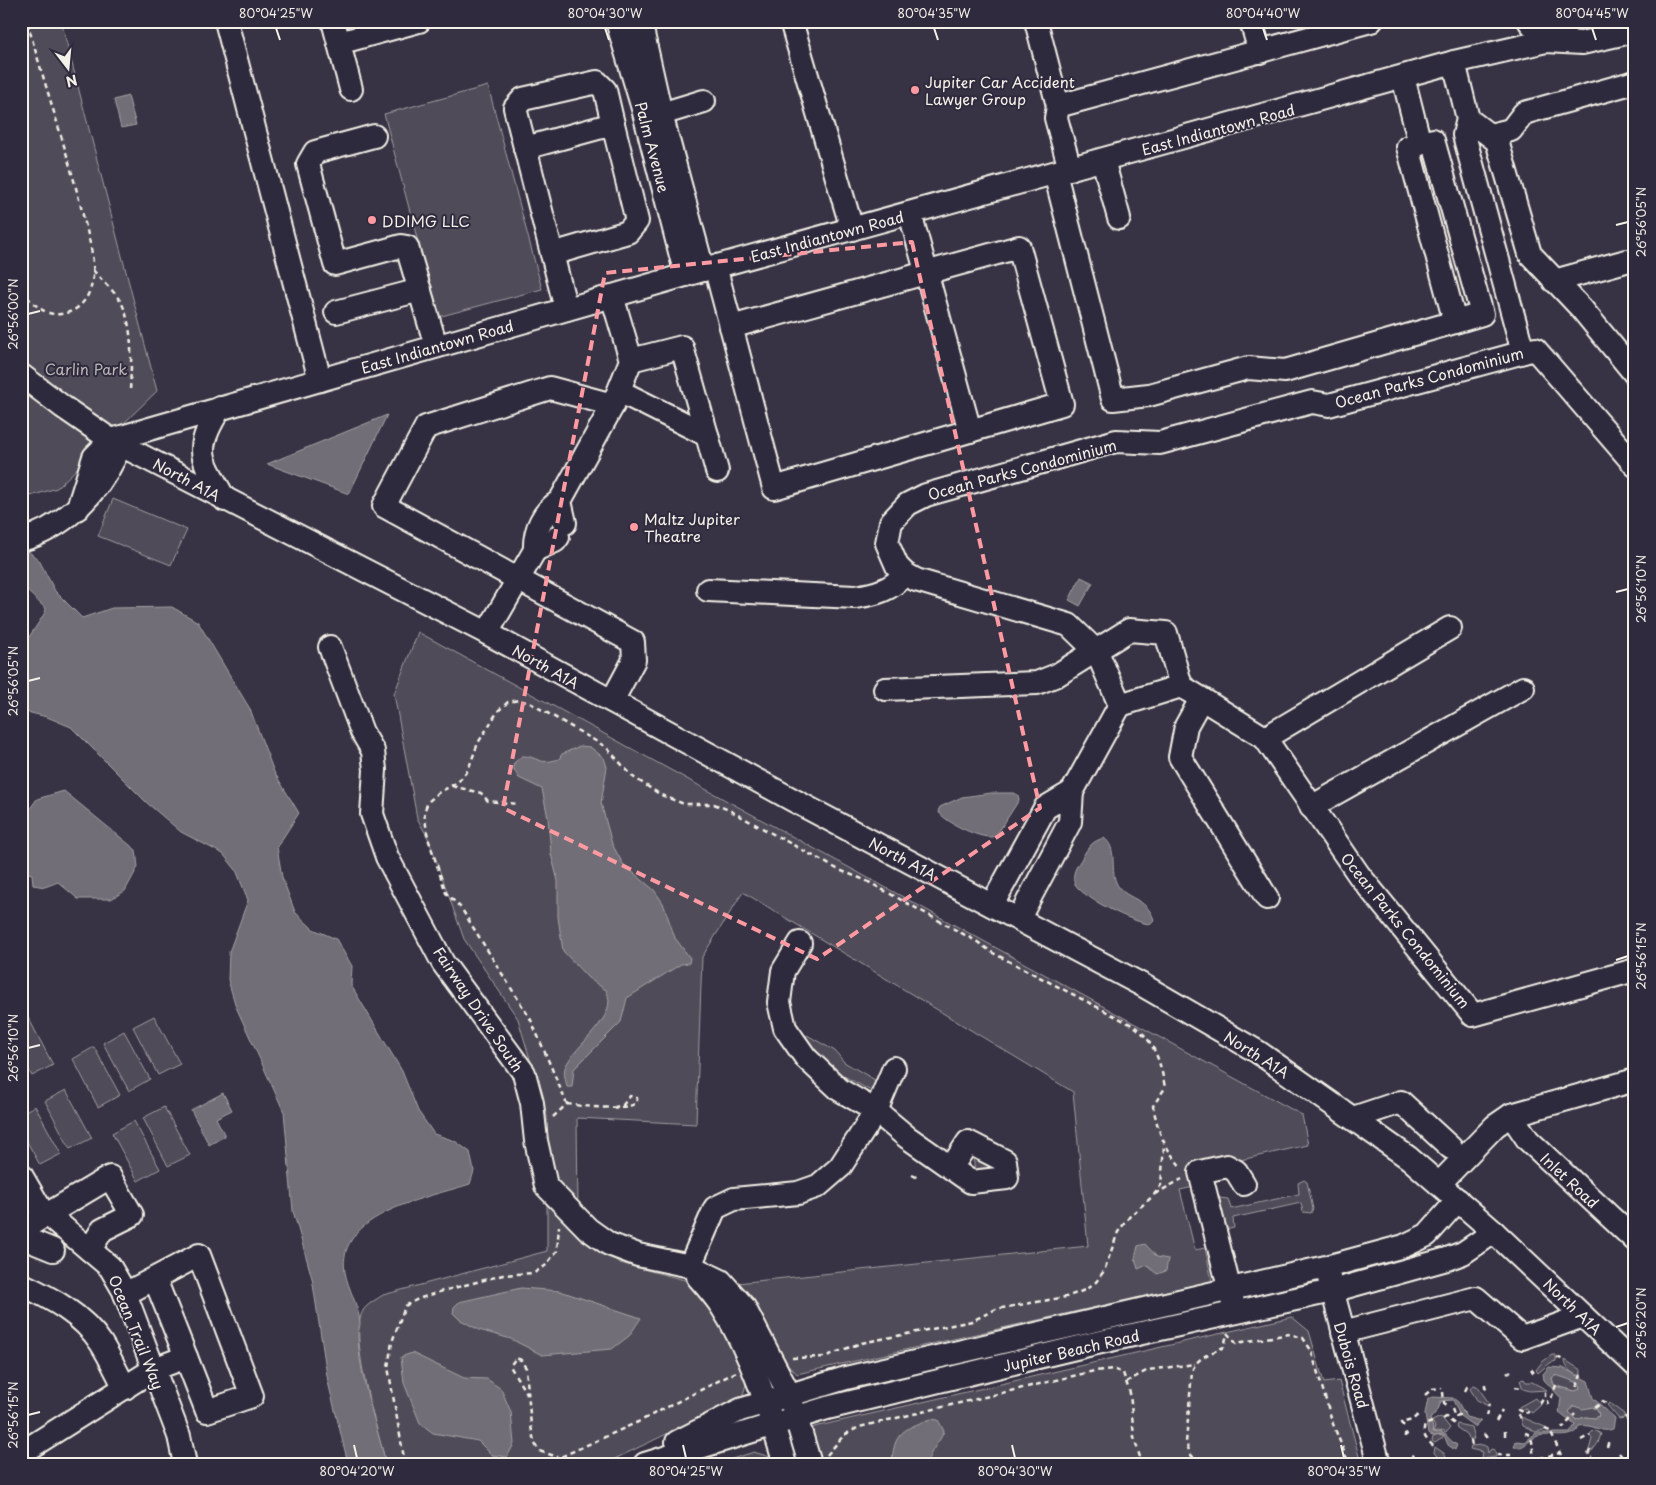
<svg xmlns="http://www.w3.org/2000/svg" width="1656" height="1485" viewBox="0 0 1656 1485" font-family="'Playpen Sans',sans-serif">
<rect width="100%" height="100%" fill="#373244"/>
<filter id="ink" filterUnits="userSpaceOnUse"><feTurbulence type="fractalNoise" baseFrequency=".02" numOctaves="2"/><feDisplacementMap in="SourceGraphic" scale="10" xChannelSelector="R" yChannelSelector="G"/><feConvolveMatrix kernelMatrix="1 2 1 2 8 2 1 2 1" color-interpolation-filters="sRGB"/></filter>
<g filter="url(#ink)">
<g fill="#504b59" stroke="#a29ea0">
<path d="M21,21H61L157,391L57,488L21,499Z"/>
<path d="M488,86L542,289L438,317L384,114Z"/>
<path d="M113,499L187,530L171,565L98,536Z"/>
<path d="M418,632L1302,1115L1308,1145L1191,1171L1194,1187L1180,1190L1195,1250L1205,1248L1212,1281L797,1374L776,1352L737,1283L1088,1246L1073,1092L743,892L702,957L696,1124L577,1118L578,1211L582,1238L620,1263L692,1282L724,1321L747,1380L741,1403L675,1430L604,1464H386C379,1433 346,1333 364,1309C369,1303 377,1299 383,1295L547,1251V1116L518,1019L464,939L428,838L417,818L394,694Z"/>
<path d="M154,1016L180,1064L158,1075L133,1027Z"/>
<path d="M28,1017L53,1065L32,1076L21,1057V1020Z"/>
<path d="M124,1031L150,1079L129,1091L103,1043Z"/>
<path d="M807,1035L835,1051L844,1062L875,1080L877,1083L873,1092L822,1064L806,1038Z"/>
<path d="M94,1047L120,1095L98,1107L73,1059Z"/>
<path d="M66,1090L92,1138L70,1149L45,1101Z"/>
<path d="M35,1106L61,1154L40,1165L21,1131V1113Z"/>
<path d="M164,1107L190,1155L168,1166L143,1118Z"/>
<path d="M134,1121L160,1169L138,1181L112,1133Z"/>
<path d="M973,1157L994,1164L995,1169L975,1171Z"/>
<path d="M1304,1180L1307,1182L1313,1209L1311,1213L1303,1212L1301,1203L1233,1218L1234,1228L1225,1230L1218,1200L1220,1198L1228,1199L1231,1209L1299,1194L1298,1183Z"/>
<path d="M1292,1317L1309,1331L1324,1383L1339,1381L1361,1464H819L810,1435L814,1427Z"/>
<path d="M1552,1355H1556V1361L1550,1363L1538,1373L1536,1370L1542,1362Z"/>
<path d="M1565,1360L1581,1370V1375C1572,1376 1565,1367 1565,1360Z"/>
<path d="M1559,1375L1579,1383L1580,1389L1575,1391L1554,1385L1552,1377Z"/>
<path d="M1524,1379L1526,1382H1532L1547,1390L1530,1391L1523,1389L1520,1380Z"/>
<path d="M1473,1385L1477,1386L1489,1403L1488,1406L1477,1400L1470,1389Z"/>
<path d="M1535,1398L1541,1405L1532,1413L1525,1408L1521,1410L1519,1407Z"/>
<path d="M1609,1403L1624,1414V1418L1619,1419L1607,1405Z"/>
<path d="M1576,1406L1585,1408L1593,1407L1598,1411L1599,1416L1595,1418L1585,1417L1576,1420L1569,1412L1572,1407Z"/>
<path d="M1441,1417L1450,1428L1446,1433L1442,1431L1440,1435L1444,1437L1435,1443L1432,1441L1433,1437L1439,1435L1441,1431L1433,1433L1435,1427L1432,1421Z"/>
<path d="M1521,1418H1524L1545,1427V1430L1535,1432L1531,1429L1523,1426Z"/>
<path d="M1457,1424L1471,1427L1474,1439H1469L1466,1434L1456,1427Z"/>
<path d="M1594,1430L1601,1434L1598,1443L1592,1451L1589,1450L1592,1439L1590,1434Z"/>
<path d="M1483,1445L1487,1447L1488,1453L1491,1449L1495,1450L1496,1457L1483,1459L1481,1457L1482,1452L1470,1449L1471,1446Z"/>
<path d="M1435,1447L1445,1454L1448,1464H1445L1434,1453Z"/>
<path d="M754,1452L773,1458L775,1464H716Z"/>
</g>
<g fill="#726e77" stroke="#a6a2a4" fill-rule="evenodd">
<path d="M128,96L136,125L121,128L114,100Z"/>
<path d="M387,415L349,494L267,464Z"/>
<path d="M21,535L29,552L39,560L55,591L82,618L112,608L172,607L198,622L250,709L274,772L299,813L277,847L282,877L295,912L313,929L336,939L352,966L351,985L402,1071L418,1111L434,1134L455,1141L470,1152L474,1171L470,1184C431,1197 335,1213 345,1272C348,1289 359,1306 360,1323C360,1327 358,1330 358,1334C359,1377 376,1422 386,1464H349L346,1455L328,1382L312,1278L293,1211L284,1112L236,1007L228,980L229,952L248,900L236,870L223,854L181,832L147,803L71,727L47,717L27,712L21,707C21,693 17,661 22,649C27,638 46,614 46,609L21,585Z"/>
<path d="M1081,577L1093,583L1080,606L1069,600Z"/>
<path d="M580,746L590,747L604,758L607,767L601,803L612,844L623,864L654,890L663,903L675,938L690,958L689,963L681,964L627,998L621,1022L574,1069L572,1087H567C566,1081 563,1073 565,1068C573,1045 621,1018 606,990L588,978L563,951L558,917V881L551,854L548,818L542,789L519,778L513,768L514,763L522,756C539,756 537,766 559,759L562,754Z"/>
<path d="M64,791L136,850L138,867L125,891L111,899H78L58,882L45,887L33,885L32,874L21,871V821L37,799Z"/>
<path d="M991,793H1013L1018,795L1019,800L996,836C985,842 944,822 938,811L940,807L962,797Z"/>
<path d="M1104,838C1118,848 1110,868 1116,882C1123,900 1147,896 1154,920L1150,924C1136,924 1078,896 1074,882C1072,872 1077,866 1082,858C1088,847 1092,841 1104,838Z"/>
<path d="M223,1093L232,1110L216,1118L225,1136L209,1145L191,1110Z"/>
<path d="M1145,1244L1157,1257L1168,1259L1166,1271L1157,1274L1147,1265L1138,1269L1135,1258L1138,1246Z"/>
<path d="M521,1288L560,1291L641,1318L629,1336L612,1349L542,1355L511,1339L479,1330L459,1319L453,1313L454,1307L459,1302Z"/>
<path d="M412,1353L464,1378L487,1379L501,1389L511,1412L514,1444L507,1457L492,1455L478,1441L433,1433L420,1423L404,1383L401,1357Z"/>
<path d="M1549,1367L1563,1368L1588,1381L1593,1398L1615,1418L1613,1429C1601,1434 1592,1423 1579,1426L1577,1431C1568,1440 1549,1433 1538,1436C1529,1439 1524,1450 1514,1447L1516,1441L1525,1442L1536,1433H1570L1575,1425L1559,1413L1561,1398L1544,1380L1543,1374ZM1556,1375L1579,1383L1580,1389L1575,1391L1555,1386L1551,1379ZM1574,1406L1583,1409L1593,1407L1598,1411L1599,1416L1595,1418L1585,1417L1576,1420L1569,1412Z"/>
<path d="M1432,1397L1453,1398L1458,1402L1466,1417L1481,1421L1475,1427L1460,1416L1453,1400L1441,1401L1438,1410L1430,1419L1433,1428L1432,1433C1449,1431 1444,1437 1457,1445L1455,1450L1448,1445L1444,1435L1433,1436L1428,1434L1425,1414L1428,1399Z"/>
<path d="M931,1419L938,1420L944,1431C938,1446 931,1448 927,1464H892C893,1433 903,1429 931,1419Z"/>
</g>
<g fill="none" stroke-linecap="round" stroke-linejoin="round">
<g stroke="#f4f1e8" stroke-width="26">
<g id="minor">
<path d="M226,21L320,380"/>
<path d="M333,21L351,89"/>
<path d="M617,21L642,105L686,275"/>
<path d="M636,21L643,34L661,114L703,270"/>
<path d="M791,21L852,229"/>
<path d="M1036,21L1058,106"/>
<path d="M1251,21L1260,52"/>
<path d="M1529,21L1546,41"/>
<path d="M1546,41L1570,21"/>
<path d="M339,43L419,21"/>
<path d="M1454,62L1468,119L1497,141L1530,254L1581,308L1635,374"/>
<path d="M1403,77L1420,144"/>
<path d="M661,114L704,101"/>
<path d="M1468,119L1464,135L1523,352"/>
<path d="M1490,135L1511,130L1524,113L1635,82"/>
<path d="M374,136L315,152L308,164L335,264L401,246L407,247L436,346"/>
<path d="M525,148L613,124L637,221L628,232L552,254"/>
<path d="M1103,160L1119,218"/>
<path d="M1070,169L1056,118L1058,106L1371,21"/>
<path d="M1055,173L1113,399L1149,395L1248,368L1285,371L1455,322L1482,314L1433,140L1408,147L1455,322"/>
<path d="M910,213L970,431"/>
<path d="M715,266L774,488L1062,404L1019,247L731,327"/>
<path d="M1554,281L1626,261"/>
<path d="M566,309L515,108L523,99L597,82L605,90L613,124"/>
<path d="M336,312L420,290"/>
<path d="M631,360L682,347L707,435"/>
<path d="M21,375L63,407L111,440L487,633L793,800L1144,986L1258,1052L1409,1158L1494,1232L1635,1365"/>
<path d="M619,391L707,435L717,471"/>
<path d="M220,408C192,452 202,458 225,500"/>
<path d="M78,508L94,457L111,440L703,270L1454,62L1546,41L1582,43L1635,31"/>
<path d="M565,523L560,501L613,405L631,360L612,296"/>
<path d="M21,540C64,528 97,494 116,455L111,440"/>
<path d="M535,550L555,541L558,537"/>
<path d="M708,590L855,597C876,594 891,590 905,574"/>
<path d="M487,633L535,550C534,530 543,511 560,501"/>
<path d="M330,647L362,732L373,751L375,770L372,814L387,857L443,963L524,1073L532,1103L536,1141L546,1186L588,1229L609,1244L638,1255L690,1266L721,1281L744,1307L789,1394L810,1464"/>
<path d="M1181,686L1265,738L1359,875L1473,1015L1635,970"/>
<path d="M885,689L1037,683L1057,675L1129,630L1166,633L1181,686L1120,705L1097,652L1069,625L916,580L905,574L897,566L887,543L891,522L908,504L926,495L1116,441L1160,443L1312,402L1329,405L1535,349L1635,465"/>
<path d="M1201,699L1186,726L1180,757L1267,898"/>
<path d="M612,701L634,660L633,642L384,506L426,427L550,388L613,405"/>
<path d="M1265,738L1450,628"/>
<path d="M1311,807L1523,688"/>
<path d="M992,905L1045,808L1072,792"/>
<path d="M1019,918L1070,822L1072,792L1120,705"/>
<path d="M800,943L783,971L779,1002L785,1028L806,1058L840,1090L876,1111L907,1137L971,1182L1007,1178L1005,1161L968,1142L951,1168"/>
<path d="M1511,1115L1528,1140L1635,1240"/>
<path d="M1353,1118L1401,1102L1451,1148"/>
<path d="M21,1175L40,1208L110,1267L124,1291L179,1436L185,1464"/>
<path d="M1439,1184L1495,1126L1511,1115L1635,1080"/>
<path d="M21,1230L110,1177L132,1215L102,1230L90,1250"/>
<path d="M21,1237L53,1250"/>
<path d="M690,1266L715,1208L734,1199L798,1193L818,1186L840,1167L876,1111L894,1068"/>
<path d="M698,1277C706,1286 715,1296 722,1307C752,1354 769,1411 785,1464"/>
<path d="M1329,1278L1379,1464"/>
<path d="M155,1279L186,1357"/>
<path d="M21,1284C51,1298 83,1315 101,1343C110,1357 117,1373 125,1388"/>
<path d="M1233,1303L1200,1172L1227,1166L1236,1171L1244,1184"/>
<path d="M1343,1332L1476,1298L1522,1338L1583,1316"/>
<path d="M677,1442L740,1410L846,1378L1326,1267L1404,1246L1427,1235L1458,1200"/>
<path d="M21,1453L154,1369L186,1357L207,1411L252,1396L199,1255L125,1294"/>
<path d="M645,1464L827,1408L1092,1344L1332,1291L1447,1259L1463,1253L1494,1232"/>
</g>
</g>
<g stroke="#f4f1e8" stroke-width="2.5" stroke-dasharray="5 4" stroke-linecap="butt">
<path d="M93,270C102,281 117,293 123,306C134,332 131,364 130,392"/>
<path d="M21,290C32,302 43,316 61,314C80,312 91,296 93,277C95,254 86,229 81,207C65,144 44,83 27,21"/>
<path d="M452,786L481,793L488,801L517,804"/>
<path d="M567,1104C582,1106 628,1112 637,1102V1098L630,1096L623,1105L615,1107"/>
<path d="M553,1117L567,1104L531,1020L461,908L446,893L428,838L424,812L428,802L438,793L458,782L468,770L478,743L498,711L508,702L519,700L530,703L606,747L633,777L661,795L684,804H714L729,810L839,870L865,880L976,941L993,953L1134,1026C1155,1041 1161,1064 1165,1088L1153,1106C1159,1135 1163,1145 1182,1168"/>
<path d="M912,1175L918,1178"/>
<path d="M1155,1194L1182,1179"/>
<path d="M1227,1333L1236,1343L1290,1334L1303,1338L1311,1350L1333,1424L1349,1464"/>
<path d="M1557,1357L1565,1361"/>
<path d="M792,1358L824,1357L861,1343L972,1321L996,1309L1066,1297L1085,1290L1096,1282L1104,1271L1118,1232L1130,1216L1153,1196L1161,1185L1164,1147"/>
<path d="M1531,1369L1533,1372L1537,1371"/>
<path d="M1507,1374L1512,1370"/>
<path d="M1126,1382L1148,1370L1195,1364"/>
<path d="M1485,1384V1387L1490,1390"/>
<path d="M1576,1385L1577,1386L1581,1375"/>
<path d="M1515,1387L1521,1388"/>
<path d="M1465,1391L1467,1387H1471"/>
<path d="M1443,1392L1444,1403L1450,1407"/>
<path d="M527,1395L510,1366L516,1358L521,1360L526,1368L531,1426L534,1442L539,1451L558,1457"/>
<path d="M1425,1395L1432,1389L1442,1388"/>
<path d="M1540,1404L1545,1396V1390"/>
<path d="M1548,1405L1547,1401L1552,1396L1556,1385"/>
<path d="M1595,1408L1603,1401L1608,1404"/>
<path d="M1452,1409L1455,1417L1464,1412"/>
<path d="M1486,1416L1489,1404"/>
<path d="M1625,1416L1633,1428"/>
<path d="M1521,1418L1517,1414L1518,1410L1524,1413L1529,1412"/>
<path d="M1443,1419L1446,1417L1457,1426"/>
<path d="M1496,1421L1502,1411"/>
<path d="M1432,1422L1425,1425C1421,1437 1428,1440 1435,1448"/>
<path d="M1404,1426L1401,1423L1412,1420L1419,1414"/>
<path d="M1562,1426L1563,1428L1575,1414"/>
<path d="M1545,1429L1550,1431L1561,1455"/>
<path d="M1525,1433L1528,1434L1532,1441L1534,1460"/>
<path d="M1484,1434L1486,1437L1490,1436"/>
<path d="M1505,1436V1429"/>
<path d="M1405,1437V1435L1411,1433"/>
<path d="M1471,1440L1472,1447"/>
<path d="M1581,1440L1590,1435"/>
<path d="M1607,1447L1609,1440"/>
<path d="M1590,1450L1588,1455L1592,1458"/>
<path d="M1619,1453L1623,1458L1627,1455"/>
<path d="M827,1455L844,1435L859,1427L1094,1371L1113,1369L1123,1373L1130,1393L1134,1437L1142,1464"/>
<path d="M1497,1455H1512"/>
<path d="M1411,1459L1413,1454"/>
<path d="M1522,1460L1528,1461L1560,1453"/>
<path d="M405,1464L388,1367L392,1342L405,1306L418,1299L439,1292L503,1275L534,1273L545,1266L557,1251L559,1226"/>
<path d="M545,1464L638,1422L736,1372"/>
<path d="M1200,1464L1191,1455L1186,1443L1192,1371C1197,1357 1211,1353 1224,1347L1227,1334"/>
</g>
<use href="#minor" stroke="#2f2a3d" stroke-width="22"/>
</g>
</g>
<path fill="none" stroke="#ff9aa2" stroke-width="4" stroke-dasharray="10 6" stroke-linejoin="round" d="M912,242L1040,808L817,959L503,808L605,273Z"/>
<path fill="none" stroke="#f4f1e8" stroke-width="2" d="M276,28L280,40M605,28L609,40M934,28L938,40M1263,28L1267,40M1592,28L1596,40M1616,225L1628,222M28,314L40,311M1616,592L1628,589M28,681L40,678M1616,960L1628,956M28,1048L40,1045M1616,1327L1628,1323M28,1415L40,1412M354,1445L357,1458M683,1445L686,1458M1012,1445L1015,1458M1341,1445L1344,1458"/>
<g fill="#ff9aa2" stroke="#2f2a3d" stroke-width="2">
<circle cx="915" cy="90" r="5"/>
<circle cx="372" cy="220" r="5"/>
<circle cx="634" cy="527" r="5"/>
</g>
<g text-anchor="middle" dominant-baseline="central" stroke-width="4" stroke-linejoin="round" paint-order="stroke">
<g font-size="15" fill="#f4f1e8" stroke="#2f2a3d" text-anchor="start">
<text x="925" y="81">Jupiter Car Accident<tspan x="925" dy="17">Lawyer Group</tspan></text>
<text x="382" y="220">DDIMG LLC</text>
<text x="644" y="518">Maltz Jupiter<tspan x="644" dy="17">Theatre</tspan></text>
</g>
<g font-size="15" fill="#f4f1e8" stroke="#2f2a3d">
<text transform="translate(1218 129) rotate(-15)">East Indiantown Road</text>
<text transform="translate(653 147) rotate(75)">Palm Avenue</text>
<text transform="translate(827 236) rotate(-15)">East Indiantown Road</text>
<text transform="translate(437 346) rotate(-16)">East Indiantown Road</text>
<text transform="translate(1429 377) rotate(-15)">Ocean Parks Condominium</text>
<text transform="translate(1022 469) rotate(-15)">Ocean Parks Condominium</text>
<text transform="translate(187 479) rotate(28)">North A1A</text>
<text transform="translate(546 666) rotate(29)">North A1A</text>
<text transform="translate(903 858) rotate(28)">North A1A</text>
<text transform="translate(1406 930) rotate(51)">Ocean Parks Condominium</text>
<text transform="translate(479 1009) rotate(56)">Fairway Drive South</text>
<text transform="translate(1257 1054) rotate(32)">North A1A</text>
<text transform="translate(1570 1180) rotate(43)">Inlet Road</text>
<text transform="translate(1573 1306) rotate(44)">North A1A</text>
<text transform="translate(137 1332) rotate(68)">Ocean Trail Way</text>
<text transform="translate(1071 1350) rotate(-13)">Jupiter Beach Road</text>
<text transform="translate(1352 1365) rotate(74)">Dubois Road</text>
</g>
<g font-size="15" fill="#bbb7b6" stroke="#2f2a3d">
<text x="86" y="368">Carlin Park</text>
</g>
</g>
<rect width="1656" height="1485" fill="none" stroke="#2f2a3d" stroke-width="55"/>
<g transform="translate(68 68) rotate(164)" stroke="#2f2a3d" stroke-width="4" paint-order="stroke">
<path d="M0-4L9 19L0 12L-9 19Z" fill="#f4f1e8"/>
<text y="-8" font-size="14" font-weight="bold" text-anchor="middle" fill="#f4f1e8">N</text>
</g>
<rect x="28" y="28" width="1600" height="1430" fill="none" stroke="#f4f1e8" stroke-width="2"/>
<g font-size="12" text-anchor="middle" fill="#f4f1e8">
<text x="276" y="18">80°04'25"W</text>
<text x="605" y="18">80°04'30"W</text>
<text x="934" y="18">80°04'35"W</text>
<text x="1263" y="18">80°04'40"W</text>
<text x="1592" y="18">80°04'45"W</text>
<text transform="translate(1642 222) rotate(-90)" y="4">26°56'05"N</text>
<text transform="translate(14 314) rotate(-90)" y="4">26°56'00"N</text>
<text transform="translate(1642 589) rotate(-90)" y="4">26°56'10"N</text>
<text transform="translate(14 681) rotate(-90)" y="4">26°56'05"N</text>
<text transform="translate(1642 956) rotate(-90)" y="4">26°56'15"N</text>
<text transform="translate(14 1048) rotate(-90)" y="4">26°56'10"N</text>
<text transform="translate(1642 1323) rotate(-90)" y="4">26°56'20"N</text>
<text transform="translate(14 1415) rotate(-90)" y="4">26°56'15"N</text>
<text x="357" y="1476">80°04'20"W</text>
<text x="686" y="1476">80°04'25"W</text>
<text x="1015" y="1476">80°04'30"W</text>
<text x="1344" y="1476">80°04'35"W</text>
</g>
</svg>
